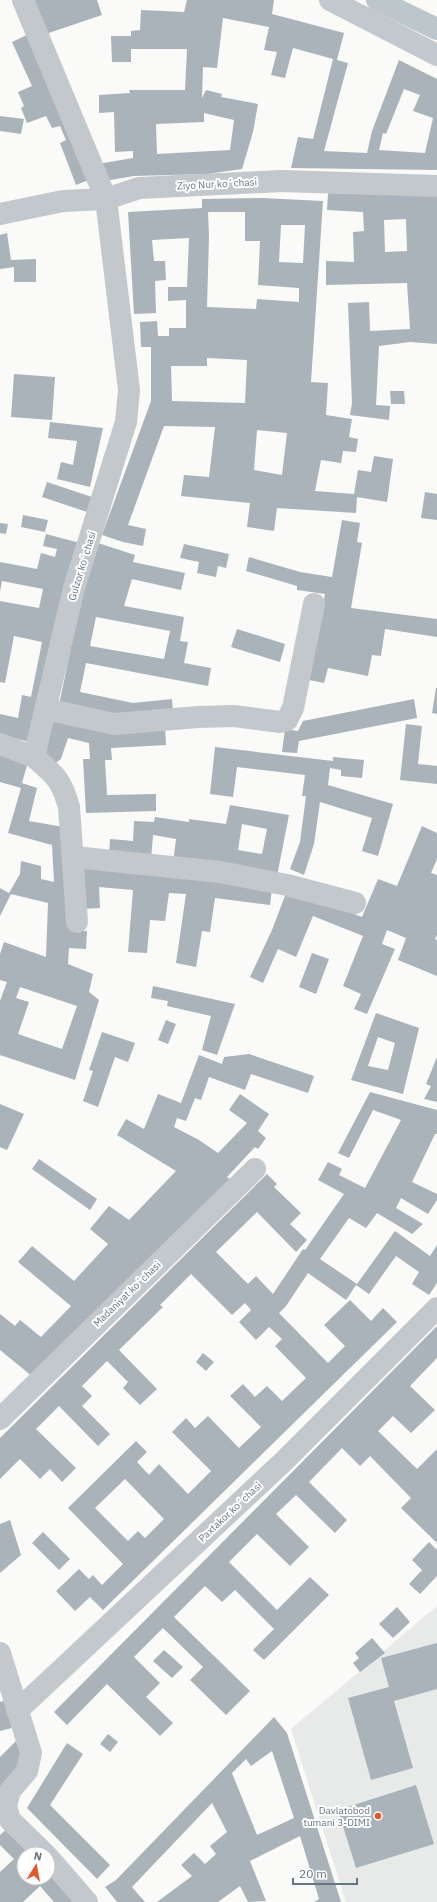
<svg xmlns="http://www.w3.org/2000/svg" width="437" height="1902" viewBox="0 0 437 1902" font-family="'IBM Plex Sans',sans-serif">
<rect width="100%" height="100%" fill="#fafaf8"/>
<path fill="#e8e9e9" d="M437,1606V1902H346L291,1729Z"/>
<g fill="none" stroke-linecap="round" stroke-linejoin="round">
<path stroke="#bbc7cb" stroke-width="22" d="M377,0L437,29"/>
</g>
<g fill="#aab3b9" fill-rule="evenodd">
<path d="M31,0H97L102,15L43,35Z"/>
<path d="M187,0H274L272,14L344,33L337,60L348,63L324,151L367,153L372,131L399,60L437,79V170L291,168L298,137L313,139L333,59L293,48L285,78L271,75L277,52L264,50L269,27L223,18L217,68L203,67L202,98L206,90L222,94L221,97L258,104L253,132L242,169L207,174L134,176L104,181L98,164L133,158V151L115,152L114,112L99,113V95L130,93L129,90H185L187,49H131V62H112L111,36H131V31L140,30L141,10L184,12ZM404,89L420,95L413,111L433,118L425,153L379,150L383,133L386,134ZM204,113L234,120L230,150L157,154L156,124L204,122Z"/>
<path d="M31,33L91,179L76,185L60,143L66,140L60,126L52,128L46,116L27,123L21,108L24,106L18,92L32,86L12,42Z"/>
<path d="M0,116L24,119L21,134L0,131Z"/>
<path d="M328,193L437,196V344L410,342L379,346L376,405L390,406L389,420L350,415L352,403L348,303L369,302L370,331L410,329L407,283L326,285V261L354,262L353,232L364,231L363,212L327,210ZM406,219L407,251L385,252L384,220Z"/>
<path d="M262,198L323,201L311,382L328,383L326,415L352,419L349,437L358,439L356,452L343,451L341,463L321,460L315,491L354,494L358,470L371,472L374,456L393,459L387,502L357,497L356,513L277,508L274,531L247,527L250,503L181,496L184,475L209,477L215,427L164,426L128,525L146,529L143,546L123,542L102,535L151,401V347H141L140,322L157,321L158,336H169V328H186V300L168,301V287H187L189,238L152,240L154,261H165L166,280L155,281L156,313L134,314L128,212L202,208V199ZM208,212H245V241H260L258,285L299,288V302L257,299L256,309L207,307L209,237ZM281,225H305L303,263L279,262ZM207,358L247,360L245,403L172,401L171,366H207ZM257,430L287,433L282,475L254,470Z"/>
<path d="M7,233L11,260L36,259V282H14V267L0,269V235Z"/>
<path d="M14,374L55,377L52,420L11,417Z"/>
<path d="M390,391H404L405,404H391Z"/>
<path d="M50,422L103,428L90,487L57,479L61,462L73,465L77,441L48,438Z"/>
<path d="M47,482L95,498L90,513L42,497Z"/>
<path d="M425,492L437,494V520L421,518Z"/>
<path d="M23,515L48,520L45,532L21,527Z"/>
<path d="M342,520L360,523L357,542L362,543L351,608L437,619V637L385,629L381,656L372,655L368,676L328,668L324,683L309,680L325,594L297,590V586L246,571L249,557L300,572L332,577Z"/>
<path d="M0,523L8,524L6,534L0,533Z"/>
<path d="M46,534L80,543L30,742L0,735V714L18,718L22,695L31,697L42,642L14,636L5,683L0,682V601L39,608L43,589L2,581L0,592V562L37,569L41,553L55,557L57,549L43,546Z"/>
<path d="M98,543L135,555L133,562L185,573L181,590L132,579L124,606L184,617L180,641L188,642L184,663L211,668L208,686L86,663L80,692L133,703L172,699L173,713L121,718L59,705L81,598ZM96,617L170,631L164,659L90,646Z"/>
<path d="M184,544L229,554L226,568L218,566L216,577L197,573L199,562L180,558Z"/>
<path d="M237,629L285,644L280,662L231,647Z"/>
<path d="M436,688H437V714L432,713Z"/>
<path d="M414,699L417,718L299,741L297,753L282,752L285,729L298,731L303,721Z"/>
<path d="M54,715L165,726L166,745L111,748L112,760H105L107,795L156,794V811L86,813L83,759H90L89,743L68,738L61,759L54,764L41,752Z"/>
<path d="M406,724L422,726L418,764L437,766V784L400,780Z"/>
<path d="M215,747L333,761V757L364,760L362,778L341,776V770L330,768L328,785L393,804L378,856L362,851L372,818L320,802L314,844L304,875L290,869L300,842L306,796H302L305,775L237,767L233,797L210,794Z"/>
<path d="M0,749L29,758L22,783L37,788L29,821L69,828L71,931H87L86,949L69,948L68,964L93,974L89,992L99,1000L75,1080L0,1055V1001L7,982L0,980V954L4,942L46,957L48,903L11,894L0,916V888L9,893L20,874L21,861L41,866V879L54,882L52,845L8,833L21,788L0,782ZM20,987L77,1006L62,1049L18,1034L29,1002L16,998Z"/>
<path d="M230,805L289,815L277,876L173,863L176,839L153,835L151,860L109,855L110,839L133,841L134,821L154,822L155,817L189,822V819L226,824ZM242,824L267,829L262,854L238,850Z"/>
<path d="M422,826L437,833V859L431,873L437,875V935L435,939L437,940V976L398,960L406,938L387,930L382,944L395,949L367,1014L354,1009L361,994L343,986L363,936L313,916L296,957L278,949L263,983L250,977L272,930L288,888L362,917L378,879L397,886Z"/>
<path d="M78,863L272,889L270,905L215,898L210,932L202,931L196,967L176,963L186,894L169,893L165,921L150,920L147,953L128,952L133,890L99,887L100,908L81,909Z"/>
<path d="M312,953L329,959L316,994L299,987Z"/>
<path d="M153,986L235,1004L217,1055L202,1050L211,1016L167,1006L168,1001L151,998Z"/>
<path d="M376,1013L419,1028L403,1094L351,1080ZM378,1037L395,1043L388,1070L368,1066Z"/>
<path d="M166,1020L176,1024L168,1044L158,1040Z"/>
<path d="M102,1032L135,1043L128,1062L115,1057L98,1107L83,1101L93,1071L89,1070Z"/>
<path d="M249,1054L314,1076L308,1093L251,1074L245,1090L209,1077L201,1100L195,1098L186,1121L177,1118L174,1127L199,1140L218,1153L247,1123L229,1110L240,1094L269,1114L258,1131L266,1138L258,1149L255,1147L227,1177L230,1179L33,1377L0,1350V1314L15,1326L20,1320L41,1337L71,1306L18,1262L32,1246L74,1281L108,1244L90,1229L109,1206L129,1220L176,1171L117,1135L126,1119L144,1129L158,1094L181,1103L199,1055L222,1064L224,1057Z"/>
<path d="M437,1057V1102L424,1099L431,1086L426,1084Z"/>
<path d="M370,1092L437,1110V1134H435L412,1182L437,1194V1200L428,1214L401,1198L396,1208L423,1224L412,1234L377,1213L366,1228L349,1218L320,1259L357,1284L395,1231L430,1256L437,1245V1283L429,1295L412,1284L419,1272L396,1256L369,1294L356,1285L346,1300L308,1273L286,1306L279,1313L328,1363L345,1346L324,1325L350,1300L371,1321L383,1308L397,1322L103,1610L90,1597L75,1611L56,1591L79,1569L89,1579L93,1575L102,1585L123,1564L68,1508L136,1441L147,1452L137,1462L149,1475L159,1464L188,1494L211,1471L172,1432L186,1418L195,1428L208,1416L239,1448L261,1427L230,1396L243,1384L255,1397L267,1386L282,1401L306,1378L275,1346L282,1339L269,1327L256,1340L239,1322L251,1310L245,1303L232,1315L191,1274L160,1305L163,1307L119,1350L157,1389L140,1405L123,1388L128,1382L107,1361L82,1386L92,1396L82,1406L110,1434L98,1446L59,1406L36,1429L76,1468L62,1482L50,1469L40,1479L20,1459L0,1479V1438L267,1174L277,1184L274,1187L301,1213L290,1224L307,1240L296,1252L257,1212L216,1252L248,1284L256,1276L273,1294L303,1249L305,1250L344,1194L318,1180L328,1162L342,1169L339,1175L365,1188L401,1120L373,1110L349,1158L338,1153ZM125,1479L164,1519L145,1538L138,1531L128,1541L95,1508Z"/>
<path d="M0,1104L24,1114L7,1150L0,1147Z"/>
<path d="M39,1159L97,1199L90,1210L32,1169Z"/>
<path d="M437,1326V1358L410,1386L435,1410L411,1433L393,1416L378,1431L417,1469L437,1449V1543L401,1508L411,1498L370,1456L360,1466L342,1448L309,1482L347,1520L335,1533L296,1495L276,1514L309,1547L290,1566L257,1534L229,1562L277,1610L310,1577L329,1595L264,1660L253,1650L274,1629L235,1590L222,1602L205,1586L174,1617L250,1691L226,1715L190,1680L203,1667L163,1628L134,1657L160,1683L146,1697L173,1723L160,1736L107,1684L67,1725L54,1712Z"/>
<path d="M203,1353L214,1362L206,1371L196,1362Z"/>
<path d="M10,1520L21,1555L0,1573V1524Z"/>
<path d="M43,1532L70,1559L59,1570L32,1543Z"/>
<path d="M429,1542L437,1550V1576L420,1594L409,1584L422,1570L412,1560Z"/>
<path d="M397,1607L410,1622L393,1638L379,1624Z"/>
<path d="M372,1638L385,1653L360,1672L353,1663L359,1658L355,1653Z"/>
<path d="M437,1643V1689L394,1701L413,1768L371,1780L348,1698L389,1687L381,1658Z"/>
<path d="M164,1650L183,1667L172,1678L153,1661Z"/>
<path d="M6,1700L12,1728L0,1731V1702Z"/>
<path d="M274,1717L287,1733L341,1902H314L319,1899L300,1836L250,1861L266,1901L248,1902L240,1886L218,1902H157L192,1876L181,1865L194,1853L205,1864L216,1854L210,1846L227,1832L212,1803L132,1887L145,1902H117L105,1887L116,1880ZM272,1751L294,1818L257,1835L232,1773L246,1759L251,1766Z"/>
<path d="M108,1734L118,1742L110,1752L100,1744Z"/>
<path d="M18,1739L24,1760L0,1788V1757Z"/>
<path d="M67,1743L83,1754L50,1805L110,1865L97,1879L27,1808Z"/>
<path d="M416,1785L434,1844L356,1868L338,1810Z"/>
<path d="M9,1827L36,1854H24V1878H48V1867L79,1902H54L40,1886L23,1902H0V1872L14,1859L0,1845V1835Z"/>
</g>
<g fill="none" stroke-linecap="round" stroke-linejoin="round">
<g stroke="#c3c8cc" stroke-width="22">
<path d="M23,0L106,199L129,390L126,422L74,588L34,757C56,776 61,779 69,807L77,922"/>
<path d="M330,0L437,55"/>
<path d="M0,214L63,201L106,199L139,188L282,181L437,186"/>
<path d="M46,709L114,724L198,717L234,716L280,722L287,720L293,708L314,604"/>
<path d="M0,744L34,757"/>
<path d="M74,857L220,872L287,885L355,903"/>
<path d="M0,1419L255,1169"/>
<path d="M0,1653L31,1753L27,1771L10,1791L6,1806L10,1820L45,1854"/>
<path d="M17,1711L283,1462L437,1308"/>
<path d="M48,1857L87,1902"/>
</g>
</g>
<circle fill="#e4572e" stroke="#fff" stroke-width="1.5" cx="378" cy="1816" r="4"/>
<g text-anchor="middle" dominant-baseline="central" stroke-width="4" stroke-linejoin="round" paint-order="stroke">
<g font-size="10" fill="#657683" stroke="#fff">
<text transform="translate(217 184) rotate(-3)">Ziyo Nur koʻchasi</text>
<text transform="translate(82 566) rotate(-73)">Gulzor koʻchasi</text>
<text transform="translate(127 1294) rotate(-44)">Madaniyat koʻchasi</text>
<text transform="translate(230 1512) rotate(-43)">Paxtakor koʻchasi</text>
</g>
<g font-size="10" fill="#657683" stroke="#fff" text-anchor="end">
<text x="370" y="1810">Davlatobod<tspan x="370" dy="12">tumani 3-DIMI</tspan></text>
</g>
</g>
<g transform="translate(36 1866) rotate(11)"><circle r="19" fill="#ffffff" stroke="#c1c8cd"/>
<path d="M0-3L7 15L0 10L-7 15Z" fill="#e4572e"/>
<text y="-6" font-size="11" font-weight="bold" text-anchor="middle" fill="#657683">N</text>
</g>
<path d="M293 1878v6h64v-6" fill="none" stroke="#657683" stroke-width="2"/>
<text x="299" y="1878" font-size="12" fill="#657683" stroke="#ffffff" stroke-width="3" paint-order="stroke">20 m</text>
</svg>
